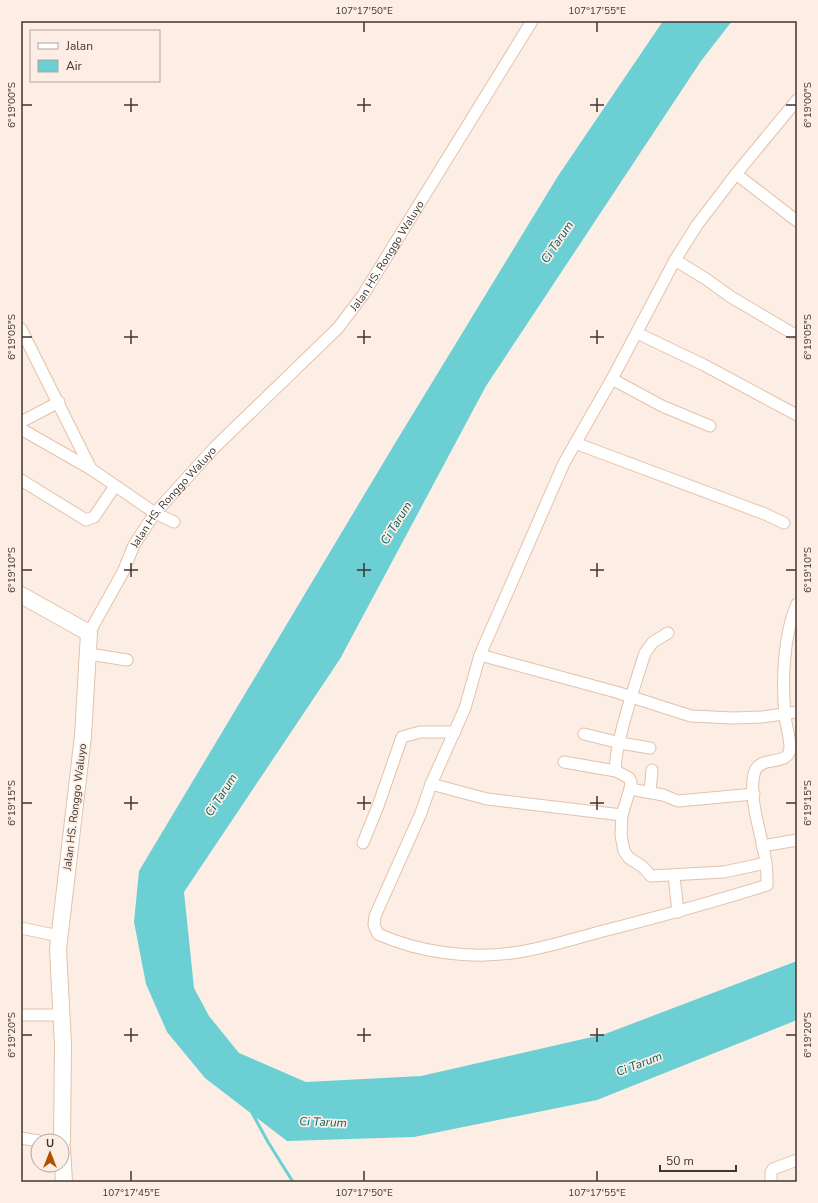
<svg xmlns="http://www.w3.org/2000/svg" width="818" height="1203" viewBox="0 0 818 1203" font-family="'Nunito Sans',sans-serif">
<rect width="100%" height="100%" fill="#fceee5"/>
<path fill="#6bcfd4" d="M663,21H732L701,61L486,386L340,659L184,892L194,988L209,1016L239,1053L306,1082L421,1076L605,1034L797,961V1020L597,1100L414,1137L287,1141L205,1078L167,1032L146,984L134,922L139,871L397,440L558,176Z"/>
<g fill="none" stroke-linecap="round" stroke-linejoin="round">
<path stroke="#6bcfd4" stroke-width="3" d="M251,1111L268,1142L293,1182"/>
<g stroke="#e3c2ab" stroke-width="13">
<g id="street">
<path d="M797,100L736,174L697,225L675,260L612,379L564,463L480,655L465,708L431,784L421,813L375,916L374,925L378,934C418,952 468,959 512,953C543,949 573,939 603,931C658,917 713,902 767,885C767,878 767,871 766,864C763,837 748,800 754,774C759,753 789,768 790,748C790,737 786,726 785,715C782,681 783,636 797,604"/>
<path d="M736,174L797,221"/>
<path d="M675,260L706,279L731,297L792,333"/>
<path d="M21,329L91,469"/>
<path d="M637,333L704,365L797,415"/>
<path d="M612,379L662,406L710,426"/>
<path d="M21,422L59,402"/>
<path d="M21,429L91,469L155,513L174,522"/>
<path d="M575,443L765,514L784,523"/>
<path d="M21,480L86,520L94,517L115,486"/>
<path id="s1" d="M89,633L123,572L134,545L155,513L214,448L338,328L363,295L532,21"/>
<path d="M89,654L127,660"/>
<path d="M480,655L616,692L691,716L733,718L762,717L797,712"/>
<path d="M584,734L620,743L650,748"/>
<path d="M564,762L616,771L629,778L631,782L630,789L622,815L621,835L624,851L629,858L643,867L651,876L724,872L766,863"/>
<path d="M616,771C612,752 638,675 645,653L653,642L668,633"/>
<path d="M431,784L487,799L622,815"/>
<path d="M630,789L663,795L678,801L754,794"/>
<path d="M650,792L652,770"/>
<path d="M363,843L378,806L402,737L420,732H455"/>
<path d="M762,846L797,840"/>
<path d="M674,876L678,912"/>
<path d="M21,928L59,936"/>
<path d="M21,1015H60"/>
<path d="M21,1138L39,1141"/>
<path d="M771,1182V1172L773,1169L797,1160"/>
</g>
</g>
<g stroke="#e3c2ab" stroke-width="18">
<g id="secondary">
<path d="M21,595L89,633L83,736L58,949L63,1045L62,1141"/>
<path d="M62,1148L64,1182"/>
</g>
</g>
<use href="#street" stroke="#fff" stroke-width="11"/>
<use href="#secondary" stroke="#fff" stroke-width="16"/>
</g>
<path fill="none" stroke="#42352c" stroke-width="1.5" d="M364,22V32M597,22V32M131,98V112M364,98V112M597,98V112M22,105H32M124,105H138M357,105H371M590,105H604M786,105H796M131,330V344M364,330V344M597,330V344M22,337H32M124,337H138M357,337H371M590,337H604M786,337H796M131,563V577M364,563V577M597,563V577M22,570H32M124,570H138M357,570H371M590,570H604M786,570H796M131,796V810M364,796V810M597,796V810M22,803H32M124,803H138M357,803H371M590,803H604M786,803H796M131,1028V1042M364,1028V1042M597,1028V1042M22,1035H32M124,1035H138M357,1035H371M590,1035H604M786,1035H796M131,1171V1181M364,1171V1181M597,1171V1181"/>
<g text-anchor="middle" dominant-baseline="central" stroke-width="3.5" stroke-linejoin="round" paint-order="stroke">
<g font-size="11" fill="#42352c" stroke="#fceee5">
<text stroke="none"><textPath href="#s1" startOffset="485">Jalan HS. Ronggo Waluyo</textPath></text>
<text stroke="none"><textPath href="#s1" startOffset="161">Jalan HS. Ronggo Waluyo</textPath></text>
<text transform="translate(75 807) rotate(-83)">Jalan HS. Ronggo Waluyo</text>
</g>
<g font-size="12" font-style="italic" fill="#066064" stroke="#fceee5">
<text transform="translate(557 242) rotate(-56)">Ci Tarum</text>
<text transform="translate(396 523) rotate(-58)">Ci Tarum</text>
<text transform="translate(221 795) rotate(-57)">Ci Tarum</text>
<text transform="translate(639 1064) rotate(-21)">Ci Tarum</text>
<text transform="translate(323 1122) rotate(2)">Ci Tarum</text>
</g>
</g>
<rect width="818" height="1203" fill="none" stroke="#fceee5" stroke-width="44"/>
<rect x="30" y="30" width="130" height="52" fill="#fceee5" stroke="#b2a49b"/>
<rect x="38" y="43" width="20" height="6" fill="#ffffff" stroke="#b2a49b"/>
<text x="66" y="50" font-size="12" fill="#42352c">Jalan</text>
<rect x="38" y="60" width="20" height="12" fill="#6bcfd4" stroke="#b2a49b"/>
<text x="66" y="70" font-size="12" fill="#42352c">Air</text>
<g transform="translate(50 1153)"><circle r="19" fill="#fceee5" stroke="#b2a49b"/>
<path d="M0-3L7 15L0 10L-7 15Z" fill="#b05200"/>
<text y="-6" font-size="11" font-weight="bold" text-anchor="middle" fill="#42352c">U</text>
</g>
<path d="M660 1165v6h76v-6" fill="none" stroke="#42352c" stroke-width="2"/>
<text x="666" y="1165" font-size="12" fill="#42352c" stroke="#fceee5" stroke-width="3" paint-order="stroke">50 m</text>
<rect x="22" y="22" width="774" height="1159" fill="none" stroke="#42352c" stroke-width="1.5"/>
<g font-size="10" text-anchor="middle" fill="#42352c">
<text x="364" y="14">107°17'50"E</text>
<text x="597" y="14">107°17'55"E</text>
<text transform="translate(11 105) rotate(-90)" y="4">6°19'00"S</text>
<text transform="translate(807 105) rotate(-90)" y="4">6°19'00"S</text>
<text transform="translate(11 337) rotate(-90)" y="4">6°19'05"S</text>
<text transform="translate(807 337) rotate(-90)" y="4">6°19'05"S</text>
<text transform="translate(11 570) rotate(-90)" y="4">6°19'10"S</text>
<text transform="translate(807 570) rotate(-90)" y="4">6°19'10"S</text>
<text transform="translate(11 803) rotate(-90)" y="4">6°19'15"S</text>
<text transform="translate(807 803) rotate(-90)" y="4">6°19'15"S</text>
<text transform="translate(11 1035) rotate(-90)" y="4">6°19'20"S</text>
<text transform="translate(807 1035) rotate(-90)" y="4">6°19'20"S</text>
<text x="131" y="1196">107°17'45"E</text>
<text x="364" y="1196">107°17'50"E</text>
<text x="597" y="1196">107°17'55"E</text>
</g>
</svg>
